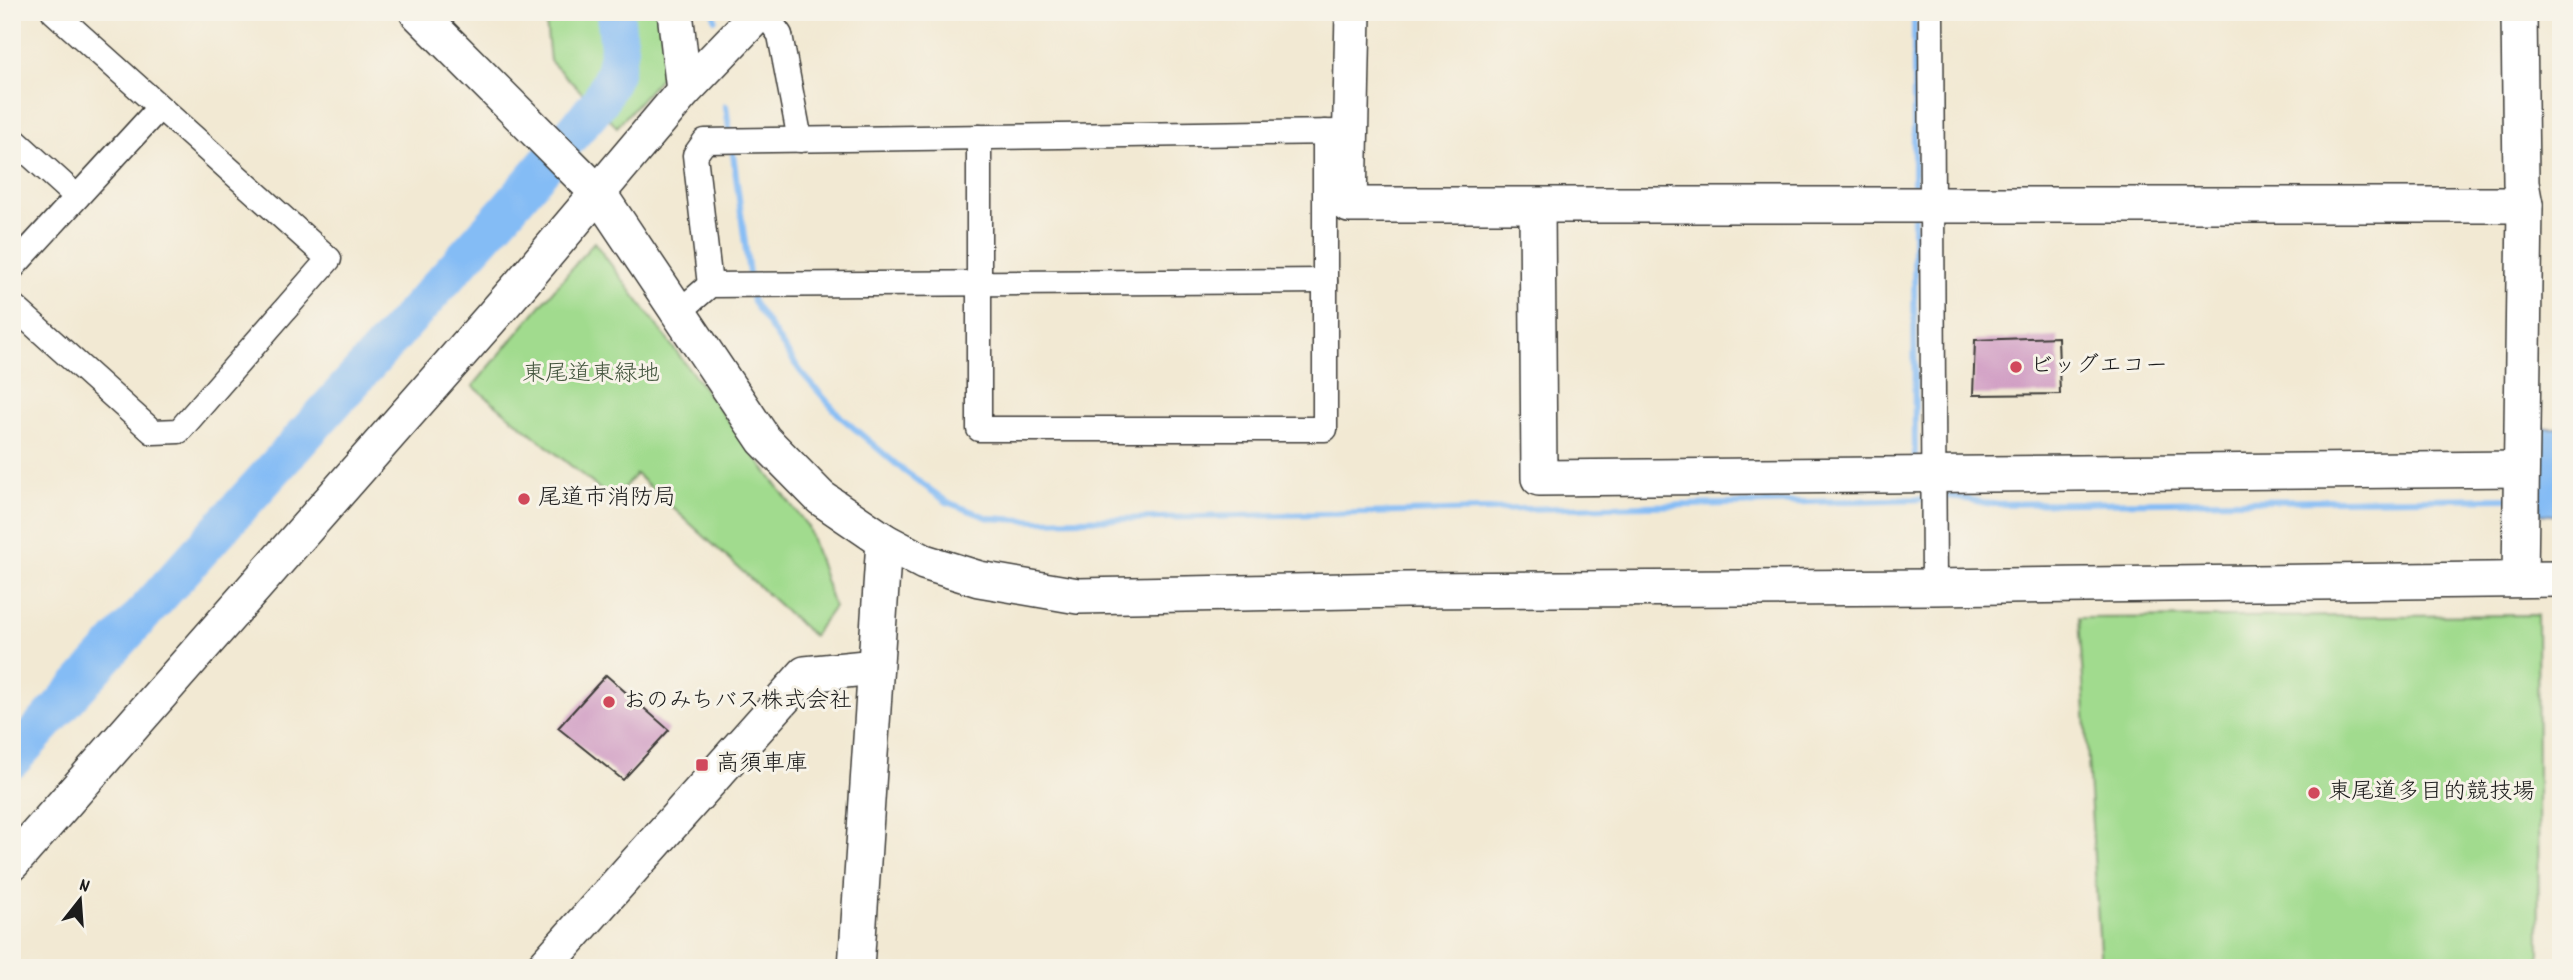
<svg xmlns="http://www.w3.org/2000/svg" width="2573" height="980" viewBox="0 0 2573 980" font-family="Dekko,'Klee One',sans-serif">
<rect width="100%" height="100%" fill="#f7f3e8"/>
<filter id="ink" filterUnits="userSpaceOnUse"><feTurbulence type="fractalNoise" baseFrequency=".0143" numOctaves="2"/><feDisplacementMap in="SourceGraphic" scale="14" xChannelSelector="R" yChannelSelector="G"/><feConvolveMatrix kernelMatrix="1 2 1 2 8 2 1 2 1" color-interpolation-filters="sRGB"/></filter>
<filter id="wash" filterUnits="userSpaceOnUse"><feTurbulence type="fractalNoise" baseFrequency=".00686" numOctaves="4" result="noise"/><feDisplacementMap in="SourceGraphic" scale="28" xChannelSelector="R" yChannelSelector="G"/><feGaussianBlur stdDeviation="1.57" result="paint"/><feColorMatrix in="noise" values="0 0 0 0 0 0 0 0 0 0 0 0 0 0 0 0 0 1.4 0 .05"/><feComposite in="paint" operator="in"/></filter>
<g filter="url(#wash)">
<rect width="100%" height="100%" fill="#f2e9d3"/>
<g fill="#a1db8e" stroke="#5e7c55" stroke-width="2">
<path d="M545,12H667L674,62L617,127L550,61Z"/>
<path d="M594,242L808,527L834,607L813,636L636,474L613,500L473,386Z"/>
<path d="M2537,615L2539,968H2101L2079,618Z"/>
</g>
<path fill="#84bcf5" stroke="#506c88" stroke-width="2" d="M2538,428H2561V516L2540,514Z"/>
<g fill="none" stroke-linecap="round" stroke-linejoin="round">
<g stroke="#84bcf5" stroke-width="6">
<path d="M714,12L715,19"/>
<path d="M1914,12V196"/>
<path d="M726,106L730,135"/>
<path d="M732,146L750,281"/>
<path d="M1914,217L1915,465"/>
<path d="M751,292L753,302L801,372L841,417L903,470L947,502L989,518L1039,521L1929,499"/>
<path d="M1940,498L1951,496L1991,504L2509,498"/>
</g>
<path stroke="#84bcf5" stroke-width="38" d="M12,760L505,212L600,101L614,73L619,48L615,12"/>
</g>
<g id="blocks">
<g fill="#ce97c1">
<path d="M2058,337L2060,394L1973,395L1975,340Z"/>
<path d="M606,675L669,730L623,780L558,728Z"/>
</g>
</g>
</g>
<g filter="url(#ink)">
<use href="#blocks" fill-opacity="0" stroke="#3c3b37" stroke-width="2"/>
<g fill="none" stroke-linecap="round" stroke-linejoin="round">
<g stroke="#3c3b37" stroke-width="27">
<g id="street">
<path d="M764,12L780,35L800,140"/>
<path d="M1931,12L1934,587"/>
<path d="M979,137V429H1325V132"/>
<path d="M12,138L77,197"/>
<path d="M12,268L159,108"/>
<path d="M710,285L695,155L705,141L1341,132"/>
<path d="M12,305L153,432L179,431L329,259L54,12"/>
<path d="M679,312L710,285L1325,281"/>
</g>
</g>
<g stroke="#3c3b37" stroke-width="38">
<g id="secondary">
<path d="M417,12L599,194L764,440L821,498L884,541L924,562L979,579L1078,596L1405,590L1934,587L2561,579"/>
<path d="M675,12L684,91"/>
<path d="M1353,12L1349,205H2525"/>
<path d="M2519,12L2521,183L2525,205L2520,579"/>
<path d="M1537,206L1539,478L2521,469"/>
<path d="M12,863L521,284L684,91L760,12"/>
<path d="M543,968L805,674L875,667"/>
<path d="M856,968L884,541"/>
</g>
</g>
<use href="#street" stroke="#fff" stroke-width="24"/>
<use href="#secondary" stroke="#fff" stroke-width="35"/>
</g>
</g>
<g fill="#d1495b" stroke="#f7f3e8" stroke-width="2.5">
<circle cx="2016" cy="367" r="7"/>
<circle cx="524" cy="499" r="7"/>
<circle cx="609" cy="702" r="7"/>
<rect x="695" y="758" width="14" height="14" rx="3.5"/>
<circle cx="2314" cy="793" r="7"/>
</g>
<g text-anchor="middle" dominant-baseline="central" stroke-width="6" stroke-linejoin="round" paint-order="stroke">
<g font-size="23" fill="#1c1c1c" stroke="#f7f3e8" text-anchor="start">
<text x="2030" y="367">ビッグエコー</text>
<text x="538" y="499">尾道市消防局</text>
<text x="623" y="702">おのみちバス株式会社</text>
<text x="716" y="765">高須車庫</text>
<text x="2328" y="793">東尾道多目的競技場</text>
</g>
<g font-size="23" fill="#44553e" stroke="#f7f3e8">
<text x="591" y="375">東尾道東緑地</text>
</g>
</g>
<rect width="2573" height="980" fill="none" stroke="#f7f3e8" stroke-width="42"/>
<g transform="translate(80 900) rotate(17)" stroke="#f7f3e8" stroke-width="5" paint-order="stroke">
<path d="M0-5L12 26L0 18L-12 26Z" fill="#1c1c1c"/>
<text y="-10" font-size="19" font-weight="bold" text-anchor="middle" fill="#1c1c1c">N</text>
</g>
</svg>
